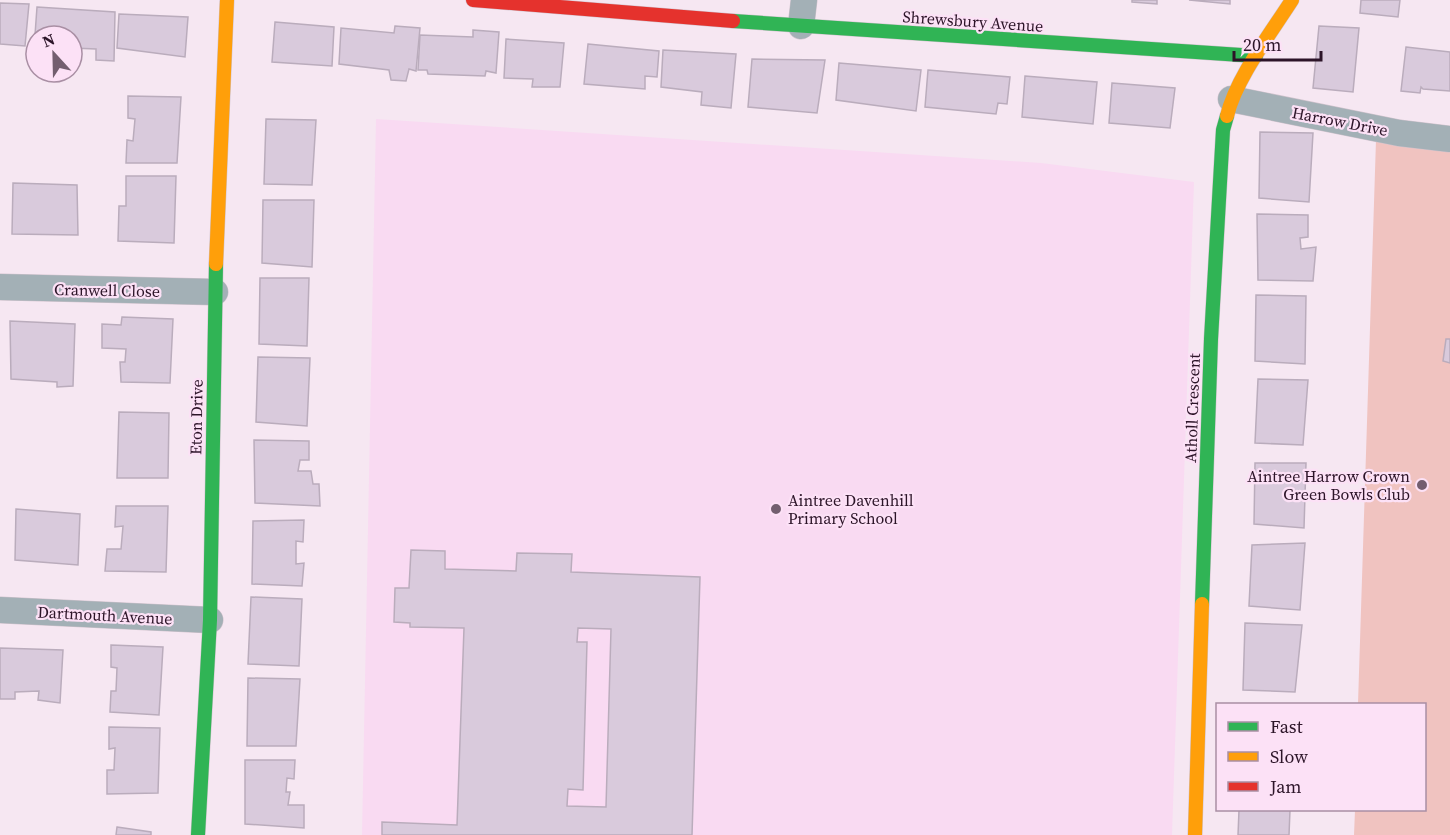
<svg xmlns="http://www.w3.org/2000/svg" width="1450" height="835" viewBox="0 0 1450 835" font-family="'Source Serif 4',serif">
<rect width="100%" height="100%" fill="#f6e7f2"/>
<path fill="#f9daf2" d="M376,119L1041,163L1194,182L1172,835H362Z"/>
<path fill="#f0c3c0" d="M1376,140L1450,148V835H1354L1355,810H1424V704H1358Z"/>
<g fill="#d9cadc" stroke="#baacbc" stroke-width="1.5" fill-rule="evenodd">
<path d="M1132,0H1157V4L1132,2Z"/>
<path d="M1189,0H1230V4Z"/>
<path d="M1361,0H1400L1398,17L1360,13Z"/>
<path d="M0,3L29,4L25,46L0,44Z"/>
<path d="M37,7L115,12L114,61L96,60V49L72,48V36L35,35Z"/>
<path d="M119,14L188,17L185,57L117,48Z"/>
<path d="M275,22L334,27L332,66L272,62Z"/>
<path d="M395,26L420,28L416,71L409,69L406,81L391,80L389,70L339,64L341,28L394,33Z"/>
<path d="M1319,26L1359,28L1353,92L1313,88Z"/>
<path d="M473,30L499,32L496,73L486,71L485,76L428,74L427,70H418L420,35L473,37Z"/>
<path d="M506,39L564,43L560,87H532L533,79L504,78Z"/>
<path d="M588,44L659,51L657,77L645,76V89L584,84Z"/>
<path d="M1406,47L1450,52V91L1423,89L1421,87L1420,93L1401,91Z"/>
<path d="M663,50L736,54L731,108L701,105L702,92L661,87Z"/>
<path d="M752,59L825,60L817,113L748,107Z"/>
<path d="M839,63L921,70L916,111L836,100Z"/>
<path d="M928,70L1010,77L1007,104L998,103L996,114L925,107Z"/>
<path d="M1025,76L1097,82L1093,124L1022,117Z"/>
<path d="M1112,83L1175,88L1170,128L1109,123Z"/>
<path d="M128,96L181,97L177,163H126L127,140L133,141L135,119L128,118Z"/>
<path d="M266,119L316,120L312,185L264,184Z"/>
<path d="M1260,132L1313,133L1309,202L1259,198Z"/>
<path d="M126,176H176L174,243L118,241L119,206H126Z"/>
<path d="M13,183L77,185L78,235L12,234Z"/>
<path d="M263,200H314L312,267L262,263Z"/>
<path d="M1257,214L1308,215V237L1300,238L1301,249L1316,247L1313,281L1258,280Z"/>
<path d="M260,278H309L307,346L259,344Z"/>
<path d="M1256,295L1306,296L1305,364L1255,361Z"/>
<path d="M122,317L173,319L170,383L121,382L120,362H125L126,349L102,348V324L121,325Z"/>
<path d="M10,321L75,324L73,386L57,387V382L11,379Z"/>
<path d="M1446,339H1450V363L1443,361Z"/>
<path d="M258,357L310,358L307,426L256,422Z"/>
<path d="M1258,379L1308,380L1303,445L1255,443Z"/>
<path d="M119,412L169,413L168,478H117Z"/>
<path d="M254,440L309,441V460H300L298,471H311L313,484H319L320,506L255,503Z"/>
<path d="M1255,463H1306L1304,528L1254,524Z"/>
<path d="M116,506H168L166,572L105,571L107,549H121L123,526L115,527Z"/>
<path d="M16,509L80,514L78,565L15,560Z"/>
<path d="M304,520L303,542L296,541V564L304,563L302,586L252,584L253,521Z"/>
<path d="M1305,543L1300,610L1249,606L1252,545Z"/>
<path d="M411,550L445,551V569L516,571L517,553L572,554L571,572L700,577L692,835H382V822L457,825L464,628L410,627V623L394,622L395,588H409ZM578,628L611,629L606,807L567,806L568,789L583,790L587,642H577Z"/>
<path d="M251,597L302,599L299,666L248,664Z"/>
<path d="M1245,623L1302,625L1295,692L1243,690Z"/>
<path d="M111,645L163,647L159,715L110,712L111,691H116L117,668L111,667Z"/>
<path d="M0,648L63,650L60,703L38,700L39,691L15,692V699H0Z"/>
<path d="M248,678L300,679L296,746H247Z"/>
<path d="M109,727L160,728L158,793L107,794V770H114L115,748L109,749Z"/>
<path d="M245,760H295L294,779L287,778L286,792H290L288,805H304V828L245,824Z"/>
<path d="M1239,810H1290L1289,835H1238Z"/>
<path d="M117,827L151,832V835H116Z"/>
</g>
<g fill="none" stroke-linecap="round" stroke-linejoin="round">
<g stroke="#d0c3cd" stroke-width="27">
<g id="street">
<path d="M801,26L804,0"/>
<path d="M1231,99L1399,133L1450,139"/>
<path d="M0,287L215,292"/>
<path d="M0,610L210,620"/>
</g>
</g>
<g stroke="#d0c3cd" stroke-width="15">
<g id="fast">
<path d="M733,21L1256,56"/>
<path d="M1202,604L1211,339L1223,130L1227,116"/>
<path d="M198,835L210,620L216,264"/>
</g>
</g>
<g stroke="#d0c3cd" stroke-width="15">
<g id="slow">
<path d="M1227,116C1236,78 1271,33 1292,0"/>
<path d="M216,264L227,0"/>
<path d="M1195,835L1202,604"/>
</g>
</g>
<g stroke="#d0c3cd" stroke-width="15">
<path id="jam" d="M473,0L733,21"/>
</g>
<use href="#street" stroke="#a3b0b6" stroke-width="26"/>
<use href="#fast" stroke="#30b455" stroke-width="14"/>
<use href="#slow" stroke="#ff9f0a" stroke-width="14"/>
<use href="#jam" stroke="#e5322d" stroke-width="14"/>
</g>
<g fill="#735e6f" stroke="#fce1f6" stroke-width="2">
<circle cx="1422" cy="485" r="6"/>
<circle cx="776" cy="509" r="6"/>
</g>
<g text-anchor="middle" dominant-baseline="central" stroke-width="4.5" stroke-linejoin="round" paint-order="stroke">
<g font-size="16" fill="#2c1428" stroke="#fce1f6">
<text transform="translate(973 21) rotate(4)">Shrewsbury Avenue</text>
<text transform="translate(1340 121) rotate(11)">Harrow Drive</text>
<text transform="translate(107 290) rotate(1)">Cranwell Close</text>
<text transform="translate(1192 408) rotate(-88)">Atholl Crescent</text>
<text transform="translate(196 417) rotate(-89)">Eton Drive</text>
<text transform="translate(105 615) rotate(3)">Dartmouth Avenue</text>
</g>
<g font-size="16" fill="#2c1428" stroke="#fce1f6" text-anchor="end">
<text x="1410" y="476">Aintree Harrow Crown<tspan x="1410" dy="18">Green Bowls Club</tspan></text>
<text x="788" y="500" text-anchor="start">Aintree Davenhill<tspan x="788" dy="18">Primary School</tspan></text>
</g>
</g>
<rect x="1216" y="703" width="210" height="108" fill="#fce1f6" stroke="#a98fa4" stroke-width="1.5"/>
<rect x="1228" y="722" width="30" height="9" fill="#30b455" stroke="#a98fa4" stroke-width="1.5"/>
<text x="1270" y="733" font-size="18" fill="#2c1428">Fast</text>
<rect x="1228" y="752" width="30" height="9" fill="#ff9f0a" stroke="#a98fa4" stroke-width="1.5"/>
<text x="1270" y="763" font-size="18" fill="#2c1428">Slow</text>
<rect x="1228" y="782" width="30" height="9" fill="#e5322d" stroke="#a98fa4" stroke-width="1.5"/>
<text x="1270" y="793" font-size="18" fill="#2c1428">Jam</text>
<g transform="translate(54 54) rotate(338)"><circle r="28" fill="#fce1f6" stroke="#a98fa4" stroke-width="1.5"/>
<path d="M0-4.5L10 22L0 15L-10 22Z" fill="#735e6f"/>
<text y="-9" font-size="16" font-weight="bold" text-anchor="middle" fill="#2c1428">N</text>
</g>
<path d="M1234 51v9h87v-9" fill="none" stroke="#2c1428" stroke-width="3"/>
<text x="1243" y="51" font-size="18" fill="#2c1428" stroke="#fce1f6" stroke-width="4.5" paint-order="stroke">20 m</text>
</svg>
